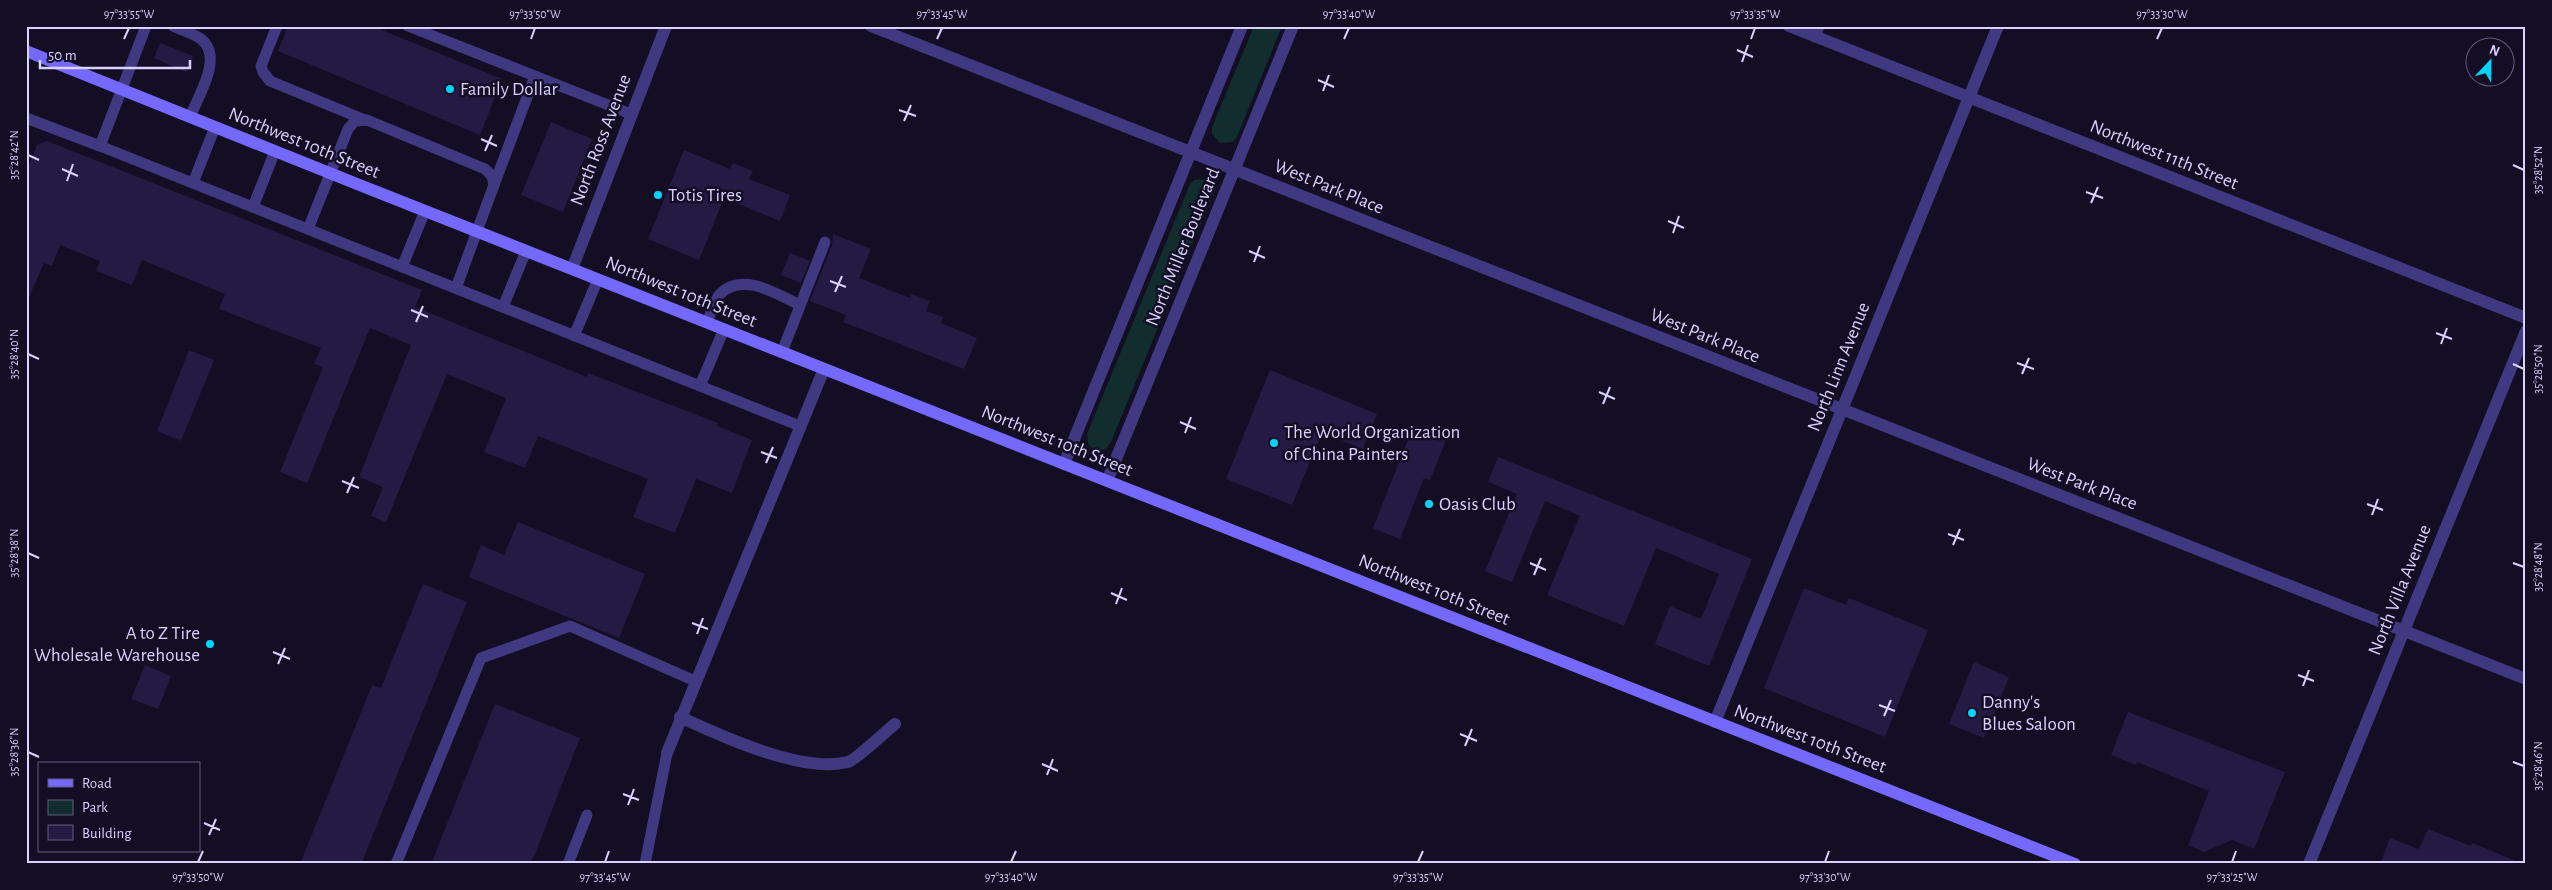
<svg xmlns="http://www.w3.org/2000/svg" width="2552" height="890" viewBox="0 0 2552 890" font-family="'Alegreya Sans',sans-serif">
<rect width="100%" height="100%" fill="#130e24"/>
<g fill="#112d2d">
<path d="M1254,26H1282L1237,137L1233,142L1220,143L1212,134V127Z"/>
<path d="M1205,179L1213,187V194L1111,442L1105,450L1093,449L1088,444L1087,434L1190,184L1194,180Z"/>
</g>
<g fill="#251a44">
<path d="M288,26H372L502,79L480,135L278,51Z"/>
<path d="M160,43L193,56L186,72L154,58Z"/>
<path d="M551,122L592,139L563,212L521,195Z"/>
<path d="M47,141L422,290L415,307L587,377L588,373L718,423L717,426L752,440L732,493L696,479L675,533L633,517L648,479L538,436L525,468L484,452L506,398L447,374L386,522L371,516L383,487L359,477L411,345L370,328L307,483L280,472L323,367L314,364L321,348L219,309L225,294L142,260L132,285L96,271L100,261L60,245L52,266L44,263L26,304V172L37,145Z"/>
<path d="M684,150L730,169L733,163L753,171L749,179L790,195L780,221L724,198L699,260L648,239Z"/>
<path d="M833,234L871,249L859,278L910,298L911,294L930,301L926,311L943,317L941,323L977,338L964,369L843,322L846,315L810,301L832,245Z"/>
<path d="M790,253L810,261L801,283L781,275Z"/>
<path d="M189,350L214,360L181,441L157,431Z"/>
<path d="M1270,370L1377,414L1363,449L1322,433L1292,505L1226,479Z"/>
<path d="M1413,427L1446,440L1430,480L1424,478L1400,539L1373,528Z"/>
<path d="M1498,457L1752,559L1709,666L1655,644L1670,606L1701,619L1719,574L1656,548L1624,626L1547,595L1580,516L1545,501L1512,582L1485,571L1517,494L1488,482Z"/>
<path d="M518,522L645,574L619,638L469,577L481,545L504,555Z"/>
<path d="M423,584L467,602L361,864H300L372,685L381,688Z"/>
<path d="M1804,588L1846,605L1849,598L1928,630L1885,737L1764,688Z"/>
<path d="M1974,662L2009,677L1984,738L1949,724Z"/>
<path d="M145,665L171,676L158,709L131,699Z"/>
<path d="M495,704L580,738L535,854L529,864H431Z"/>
<path d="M2128,712L2285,772L2254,849L2232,840L2204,852L2188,845L2209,791L2137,762L2136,765L2111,755Z"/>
<path d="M2428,829L2471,846L2473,843L2523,864H2380L2390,838L2419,849Z"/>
</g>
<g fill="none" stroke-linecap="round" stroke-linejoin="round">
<g stroke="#403982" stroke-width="11">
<path d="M173,26C181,30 193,33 201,39C224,57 198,96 190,117"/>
<path d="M277,26L261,66L263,72L270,81L365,120"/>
<path d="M408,26L631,114"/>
<path d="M1815,37L1819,26"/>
<path d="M26,118L100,146L146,26"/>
<path d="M100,146L800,426"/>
<path d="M193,183L215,127"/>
<path d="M494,185L535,76"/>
<path d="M253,207L275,151"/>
<path d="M308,229L348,129L355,121L367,120L485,169L492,176L494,185L456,288"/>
<path d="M402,267L425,211"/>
<path d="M503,307L526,251"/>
<path d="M707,322C711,314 714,300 720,294C743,271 778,295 800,305"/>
<path d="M574,336L598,279"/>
<path d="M782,352L825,242"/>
<path d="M700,386L724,329"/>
<path d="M396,864L481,658L570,626L695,681"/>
<path d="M568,864L587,815"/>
<path d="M645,864L667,753"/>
</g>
<g stroke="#403982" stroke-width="12">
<path d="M871,26L2526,679"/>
<path d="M1789,26L2526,318"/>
<path d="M572,269L666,26"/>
<path d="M680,717C721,736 803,774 848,762C856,760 886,731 895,724"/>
<path d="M1715,722L1998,26"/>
<path d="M667,753L824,369"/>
</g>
<g stroke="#403982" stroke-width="12">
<path d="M1064,464L1242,26"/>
<path d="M1107,481L1293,26"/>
<path d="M2309,864L2526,331"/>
</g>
<path stroke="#7468fe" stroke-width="12" d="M26,51L357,184L2075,864"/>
</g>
<path fill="none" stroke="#d9d1ff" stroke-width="2" d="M124,39L129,28M531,39L535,28M937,39L942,28M1344,39L1349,28M1751,39L1755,28M2157,39L2162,28M1737,50L1753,57M1742,62L1748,45M1318,80L1334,87M1323,91L1329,75M899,110L916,116M904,121L911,105M481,139L497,146M485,151L492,135M28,155L39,160M2513,165L2524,170M62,169L78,176M67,181L73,164M2086,192L2103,198M2091,203L2098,187M1668,221L1684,228M1673,233L1679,216M1249,251L1265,258M1254,262L1260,246M830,281L846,287M835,292L842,276M411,310L428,317M416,322L423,306M2436,333L2452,339M2441,344L2447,328M28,354L39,359M2017,363L2034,369M2513,364L2524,369M2022,374L2029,358M1599,392L1615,399M1603,404L1610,387M1180,422L1196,429M1185,433L1191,417M761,452L777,458M766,463L773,447M342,481L359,488M347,493L354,477M2367,504L2383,510M2372,515L2378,499M1948,534L1964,540M1953,545L1960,529M28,553L39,558M1530,563L1546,570M2513,563L2524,567M1534,575L1541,558M1111,593L1127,600M1116,604L1122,588M692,623L708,629M697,634L703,618M273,652L290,659M278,664L285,648M2298,675L2314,681M2303,686L2309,670M1879,705L1895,711M1884,716L1891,700M1460,734L1477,741M1465,746L1472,729M28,752L39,757M2513,762L2524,766M1042,764L1058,771M1047,775L1053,759M623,794L639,800M628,805L634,789M204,823L220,830M209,835L216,819M198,862L203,851M605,862L609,851M1011,862L1016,851M1418,862L1423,851M1825,862L1829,851M2232,862L2236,851"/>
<g fill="#01d4fb" stroke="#130e24" stroke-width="2">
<circle cx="450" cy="89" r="5"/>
<circle cx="658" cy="195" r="5"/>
<circle cx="1274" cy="443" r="5"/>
<circle cx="1429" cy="504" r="5"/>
<circle cx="210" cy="644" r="5"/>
<circle cx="1972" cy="713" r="5"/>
</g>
<g text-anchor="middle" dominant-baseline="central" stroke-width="5" stroke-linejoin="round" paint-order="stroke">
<g font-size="19" fill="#d9d1ff" stroke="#130e24" text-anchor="start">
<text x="460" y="89">Family Dollar</text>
<text x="668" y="195">Totis Tires</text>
<text x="1284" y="432">The World Organization<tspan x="1284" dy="22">of China Painters</tspan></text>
<text x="1439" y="504">Oasis Club</text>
<text x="200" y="633" text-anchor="end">A to Z Tire<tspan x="200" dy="22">Wholesale Warehouse</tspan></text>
<text x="1982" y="702">Danny's<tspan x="1982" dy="22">Blues Saloon</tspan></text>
</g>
<g font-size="19" fill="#d9d1ff" stroke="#130e24">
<text transform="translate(601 140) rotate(-69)">North Ross Avenue</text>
<text transform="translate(304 143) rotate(22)">Northwest 10th Street</text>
<text transform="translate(2164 155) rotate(22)">Northwest 11th Street</text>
<text transform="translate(1329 187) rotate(22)">West Park Place</text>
<text transform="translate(1183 247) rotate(-68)">North Miller Boulevard</text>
<text transform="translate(681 292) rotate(22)">Northwest 10th Street</text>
<text transform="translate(1705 336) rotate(22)">West Park Place</text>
<text transform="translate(1839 367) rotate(-68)">North Linn Avenue</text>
<text transform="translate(1057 441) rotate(22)">Northwest 10th Street</text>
<text transform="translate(2082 484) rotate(21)">West Park Place</text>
<text transform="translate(1434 590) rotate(22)">Northwest 10th Street</text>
<text transform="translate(2400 590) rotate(-68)">North Villa Avenue</text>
<text transform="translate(1810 739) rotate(21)">Northwest 10th Street</text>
</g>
</g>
<rect width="2552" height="890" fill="none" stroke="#130e24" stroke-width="55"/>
<rect x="38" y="762" width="162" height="90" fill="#130e24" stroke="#625c7c"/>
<rect x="48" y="779" width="25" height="8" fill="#7468fe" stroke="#625c7c"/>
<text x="82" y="788" font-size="15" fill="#d9d1ff">Road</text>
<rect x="48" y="800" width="25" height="15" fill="#112d2d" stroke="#625c7c"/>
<text x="82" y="812" font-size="15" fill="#d9d1ff">Park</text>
<rect x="48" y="825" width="25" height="15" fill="#251a44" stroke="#625c7c"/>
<text x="82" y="838" font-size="15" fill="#d9d1ff">Building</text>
<g transform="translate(2490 62) rotate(22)"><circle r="24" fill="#130e24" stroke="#625c7c"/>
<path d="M0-4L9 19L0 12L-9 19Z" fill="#01d4fb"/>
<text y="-8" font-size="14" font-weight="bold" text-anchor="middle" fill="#d9d1ff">N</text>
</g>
<path d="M40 60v8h150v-8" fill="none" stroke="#d9d1ff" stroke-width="2.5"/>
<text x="48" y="60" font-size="15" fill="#d9d1ff" stroke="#130e24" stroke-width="4" paint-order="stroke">50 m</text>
<rect x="28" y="28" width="2496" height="834" fill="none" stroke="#d9d1ff" stroke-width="2"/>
<g font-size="12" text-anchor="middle" fill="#d9d1ff">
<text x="129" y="18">97°33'55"W</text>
<text x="535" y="18">97°33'50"W</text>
<text x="942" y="18">97°33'45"W</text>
<text x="1349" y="18">97°33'40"W</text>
<text x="1755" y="18">97°33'35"W</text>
<text x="2162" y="18">97°33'30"W</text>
<text transform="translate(14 155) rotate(-90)" y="4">35°28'42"N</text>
<text transform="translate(2538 170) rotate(-90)" y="4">35°28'52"N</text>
<text transform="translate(14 354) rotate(-90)" y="4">35°28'40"N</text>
<text transform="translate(2538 369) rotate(-90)" y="4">35°28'50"N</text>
<text transform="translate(14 553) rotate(-90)" y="4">35°28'38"N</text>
<text transform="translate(2538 567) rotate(-90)" y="4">35°28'48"N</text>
<text transform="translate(14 752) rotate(-90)" y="4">35°28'36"N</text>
<text transform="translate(2538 766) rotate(-90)" y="4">35°28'46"N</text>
<text x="198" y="881">97°33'50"W</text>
<text x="605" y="881">97°33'45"W</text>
<text x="1011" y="881">97°33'40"W</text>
<text x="1418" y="881">97°33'35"W</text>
<text x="1825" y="881">97°33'30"W</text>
<text x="2232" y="881">97°33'25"W</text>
</g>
</svg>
